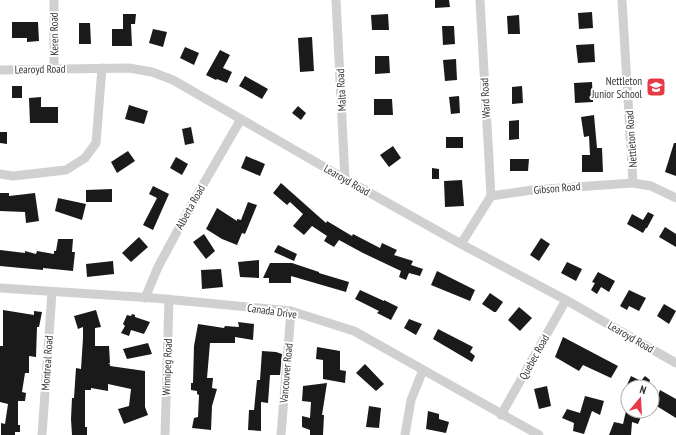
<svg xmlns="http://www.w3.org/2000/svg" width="676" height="435" viewBox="0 0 676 435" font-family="'PT Sans Narrow',sans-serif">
<rect width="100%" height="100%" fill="#fff"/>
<g fill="#1a1a1a">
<path d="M435,0H449L450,7L435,8Z"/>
<path d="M592,12L593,28L579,29L578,13Z"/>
<path d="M123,14H136L135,24H131L132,46H112V29H123Z"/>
<path d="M388,14L389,30H372L371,15Z"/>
<path d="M519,15L520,34H508L507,16Z"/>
<path d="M12,22H38L39,41L27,42V38H12Z"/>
<path d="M79,23H90L91,44H79Z"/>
<path d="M442,26H454L455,44L443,45Z"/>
<path d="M153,29L167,32L163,47L149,43Z"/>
<path d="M312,37L314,71L300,72L298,38Z"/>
<path d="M594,44L595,62L578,63L576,45Z"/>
<path d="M185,47L199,53L194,65L180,58Z"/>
<path d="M220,50L230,55L223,68L232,72L227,83L217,79L216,80L206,75Z"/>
<path d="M375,56H389L390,73L375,74Z"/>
<path d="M456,59L457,80L445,81L443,60Z"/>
<path d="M245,76L268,89L262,99L239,86Z"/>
<path d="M592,82L593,102L575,103L574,83Z"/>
<rect x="12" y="86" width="10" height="12"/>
<path d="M522,86L523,103L512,104V87Z"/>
<path d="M459,96L460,113L451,114L449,97Z"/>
<path d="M41,97V107H58V123H30L29,98Z"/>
<path d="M374,99H392L393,115H374Z"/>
<path d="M129,105L148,111L144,124L125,119Z"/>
<path d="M298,106L306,113L301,120L292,113Z"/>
<path d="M594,115L597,148H602L603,172H582V155H590L589,136L584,137L581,117Z"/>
<path d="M519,120V139L509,140V121Z"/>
<path d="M191,127L194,143L185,145L182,129Z"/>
<path d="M0,132H7V144L0,143Z"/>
<rect x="446" y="137" width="17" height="11"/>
<path d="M674,143H676V176L665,172Z"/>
<path d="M393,146L401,158L389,167L380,155Z"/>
<path d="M128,151L135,161L117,173L111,162Z"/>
<path d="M246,156L265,164L260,176L241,168Z"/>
<path d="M176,157L188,164L182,175L170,168Z"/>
<path d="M510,159H529L528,171H510Z"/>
<path d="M432,168L439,169V179H432Z"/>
<path d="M462,180L464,206L445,207L444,181Z"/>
<path d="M281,183L326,223L327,221L352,236L353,234L380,248L382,243L397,250L394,255L413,261L411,265L423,269L420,276L409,273L406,280L399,277L401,271L363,253L339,240L334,247L324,241L327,236L312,226L304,235L293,226L303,214L290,202L287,205L273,193Z"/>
<path d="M153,186L169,194L153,230L143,225L157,198L149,194Z"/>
<path d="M112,189V202H86V190Z"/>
<path d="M0,193H9V196L35,193L39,221L26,223L25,212L0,211Z"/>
<path d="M58,198L86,204L82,220L55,211Z"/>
<path d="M248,202L257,205L245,234L242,233L237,245L222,239L206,229L217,208L237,221V219L241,220Z"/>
<path d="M648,212L654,215L647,228H646L643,233L627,224L632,214L643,220Z"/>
<path d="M665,227L676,234V247L659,237Z"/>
<path d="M204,234L215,251L206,259L193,242Z"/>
<path d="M139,237L148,247L131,262L122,253Z"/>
<path d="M541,238L550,244L539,261L530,255Z"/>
<path d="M58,239H73L72,252H75L73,271L43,268V270L0,266V250L25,253V251L36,254L37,251L54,254V251H56Z"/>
<path d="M278,245L297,254L294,261L274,252Z"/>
<path d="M259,260V278L240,277L238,262Z"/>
<path d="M113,261L114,274L87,277L86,264Z"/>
<path d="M567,262L582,269L576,281L561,273Z"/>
<path d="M270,263H292L319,272V273L349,282L346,292L291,276V283H269V278H263Z"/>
<path d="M221,269L223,287L202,289L201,270Z"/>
<path d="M437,271L475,290L470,301L431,285Z"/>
<path d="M598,272L615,281L609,292L601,287L597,294L591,290L595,283L592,282Z"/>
<path d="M360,290L384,301V300L398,307L391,320L377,313L379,311L355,299Z"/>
<path d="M629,290L646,298L639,311L629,306L627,310L620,306Z"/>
<path d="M490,293L503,302L496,312H494L482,304Z"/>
<path d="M664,304L676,311L669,324L657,316Z"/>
<path d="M519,307L532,318L520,331L508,320Z"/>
<path d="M3,310L34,315V311L42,312L39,327H37L36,357L29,356V373H25L22,392L26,393L25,401H18V425H20V432H15V435H1V423L5,424L8,404L0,402V346H3Z"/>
<path d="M96,310L101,327L95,328V346H109L110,363L108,364H110V366L145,371V407L148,415L124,424L118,409L129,406L131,389L108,384V391L91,388V390H85V427H87V435H72L71,419L72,398H74L76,368L81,369L83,338V327L78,329L74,316Z"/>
<path d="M132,314L135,315V317L150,322L144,334L131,330L129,336L121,333L125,326L123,324L127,315L131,316Z"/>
<path d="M409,319L422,324L416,335L404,328Z"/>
<path d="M238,322L254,324L253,340L235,337V343H210L207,378H213L212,388L217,389L212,406L211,430L192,428L194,418L198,417L199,395L197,394V391L191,390V383H193L194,346L198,324L224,328L225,326L239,327Z"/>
<path d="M438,329L473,347L470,352L475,356L472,362L433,339Z"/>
<path d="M563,337L618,366L611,378L583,365L579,371L555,357Z"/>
<path d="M148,343L152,354L127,359L123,349Z"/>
<path d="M317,347L340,351V370L346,371L345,383L323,379V360L316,359Z"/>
<path d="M262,351L276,352L282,354L280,375H270L268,403L261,402V431L248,430L249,410H254L257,380H260Z"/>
<path d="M365,364L384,384L376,391L356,373Z"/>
<path d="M631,376L641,381L645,376L650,380L649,384L655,387H626Z"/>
<path d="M327,383L322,415H324L323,435H310V430L302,427V416L310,418L311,402L302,401L303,386Z"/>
<path d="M547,386L551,406L539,409L534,389Z"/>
<path d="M660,390L676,399V418L655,405Z"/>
<path d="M585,396L604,401L600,415L592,411L584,434L573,431L574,423L562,418L567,409L580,413Z"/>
<path d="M369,406L381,408L379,428L366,427Z"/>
<path d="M428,411L439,414V419L449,422L446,433L426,429Z"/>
<path d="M626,411L643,412L638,424L632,422L631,435H609L614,422L623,424Z"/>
</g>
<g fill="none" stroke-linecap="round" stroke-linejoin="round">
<g stroke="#d0d0d0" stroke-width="9">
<path d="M54,0V69"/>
<path d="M336,0L345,179"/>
<path d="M480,0L491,196"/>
<path d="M622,0L633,183"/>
<path d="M0,70L129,68L152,72L173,80L345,179L461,244L566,300L676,363"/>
<path d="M0,174L13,176L66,170L85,158L96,143L102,68"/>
<path d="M461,244L491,196L532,190L633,183L651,186L676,198"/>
<path d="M0,288L154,298L291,311L354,331L539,435"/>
<path d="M145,298L158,267L193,202L241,119"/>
<path d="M501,415L566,300"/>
<path d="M42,435L52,292"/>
<path d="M165,435L169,299"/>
<path d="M281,435L291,311"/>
<path d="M405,435L411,400L423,370"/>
</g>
</g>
<defs>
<g id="school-square" transform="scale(1)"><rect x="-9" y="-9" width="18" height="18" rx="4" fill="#e63946" stroke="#fff"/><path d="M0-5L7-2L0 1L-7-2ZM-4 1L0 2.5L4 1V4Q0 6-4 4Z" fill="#fff"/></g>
</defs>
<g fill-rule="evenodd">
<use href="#school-square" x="656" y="87"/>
</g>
<g text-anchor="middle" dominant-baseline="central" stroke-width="4" stroke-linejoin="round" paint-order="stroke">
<g font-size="11" fill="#333" stroke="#fff">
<text transform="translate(54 34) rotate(-91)">Keren Road</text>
<text transform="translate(40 69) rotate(-1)">Learoyd Road</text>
<text transform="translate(341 90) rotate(-93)">Malta Road</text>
<text transform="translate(485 98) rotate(-93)">Ward Road</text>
<text transform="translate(631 139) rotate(-94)">Nettleton Road</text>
<text transform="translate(347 180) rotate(30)">Learoyd Road</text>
<text transform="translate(557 188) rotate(-5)">Gibson Road</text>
<text transform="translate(190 207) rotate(-61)">Alberta Road</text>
<text transform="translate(272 311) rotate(8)">Canada Drive</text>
<text transform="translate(631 337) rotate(30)">Learoyd Road</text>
<text transform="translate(534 357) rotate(-61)">Quebec Road</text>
<text transform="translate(47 363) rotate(-86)">Montreal Road</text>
<text transform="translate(167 367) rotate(-88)">Winnipeg Road</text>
<text transform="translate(286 373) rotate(-85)">Vancouver Road</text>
</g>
<g font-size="11" fill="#333" stroke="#fff" text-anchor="end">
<text x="642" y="81">Nettleton<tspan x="642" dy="13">Junior School</tspan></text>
</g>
</g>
<g transform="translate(640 399) rotate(18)"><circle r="19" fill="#ffffff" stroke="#adadad"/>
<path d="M0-3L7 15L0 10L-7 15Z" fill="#e63946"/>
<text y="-6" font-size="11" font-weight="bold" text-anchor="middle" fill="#333333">N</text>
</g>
</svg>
